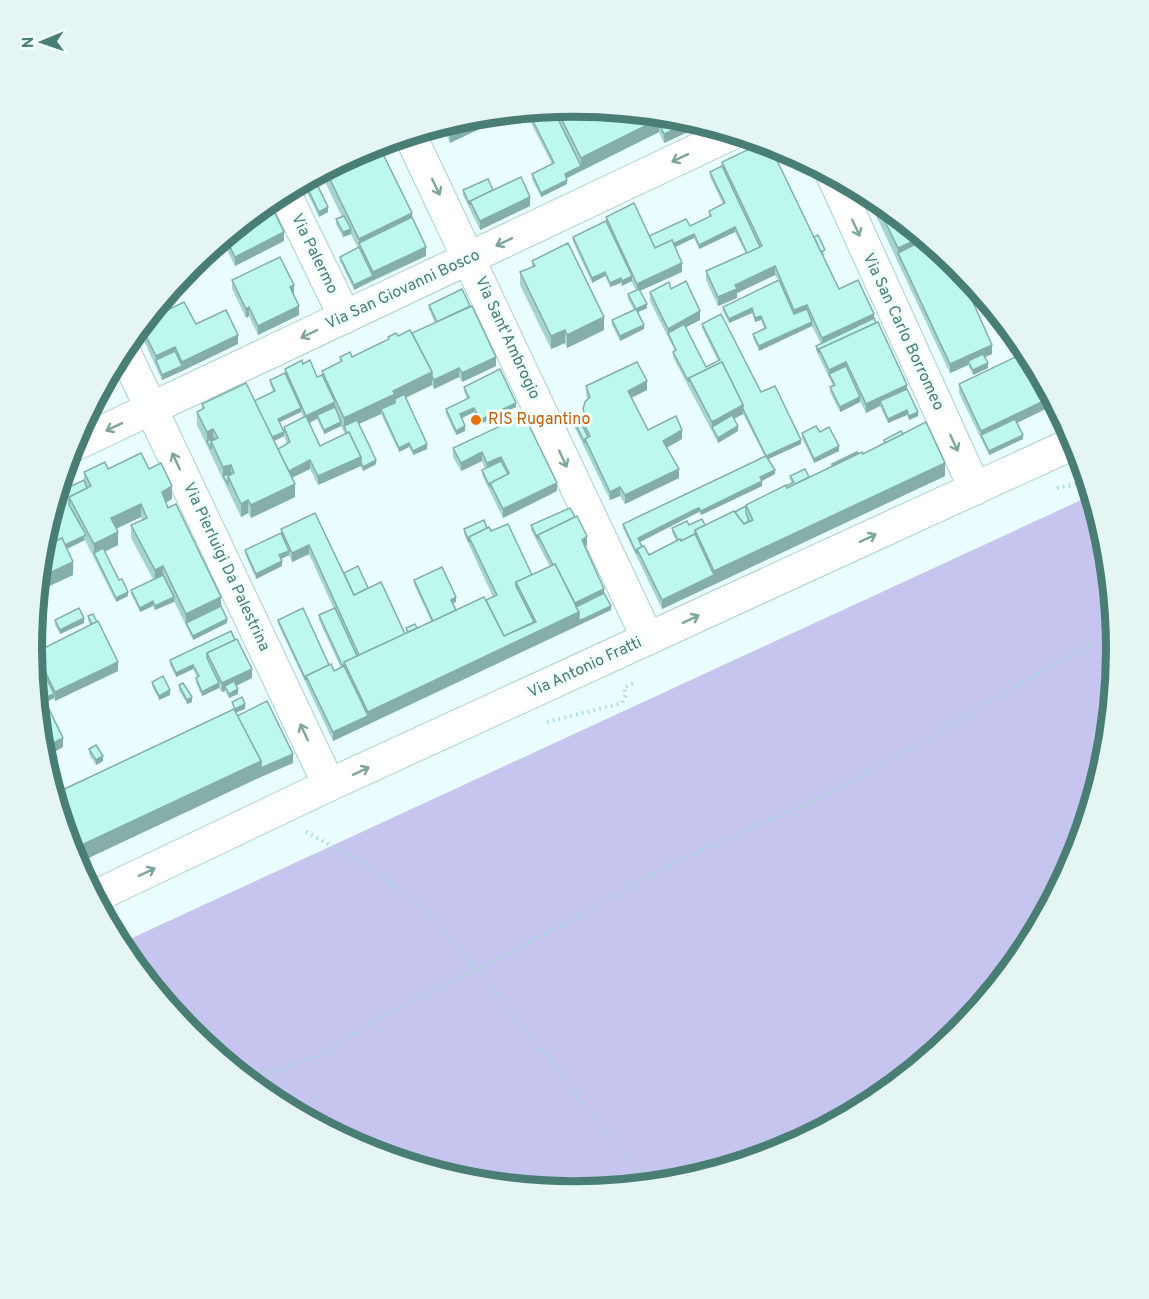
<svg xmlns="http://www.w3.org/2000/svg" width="1149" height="1299" viewBox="0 0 1149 1299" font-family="Overpass,sans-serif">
<rect width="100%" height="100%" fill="#eafeff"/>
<path fill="#c6c5ef" d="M1092,495L1107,544L1117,650L1107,756L1076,858L1026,951L958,1034L876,1101L782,1151L680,1182L574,1192L468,1182L366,1151L273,1101L190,1033L119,944Z"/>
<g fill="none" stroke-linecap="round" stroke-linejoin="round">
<g stroke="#aad2cc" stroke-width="34">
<g id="street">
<path d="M410,135L648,639"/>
<path d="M832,174L975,489"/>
<path d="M284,192L345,317"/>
<path d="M123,349L329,785"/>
<path d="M72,446L733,133"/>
<path d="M94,897L329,785L1076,442"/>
</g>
</g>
<g stroke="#9fded3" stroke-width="4" stroke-dasharray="1.5 4.5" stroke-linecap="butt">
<path d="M1057,488L1088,482"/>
<path d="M547,722L622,703L626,695L624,688L635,682"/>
<path d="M306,832L374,869L434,918L562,1074L596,1122L651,1185"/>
<path d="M249,1081L321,1054L403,1004L477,969L573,919L675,862L821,797L906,751L1055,663L1116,631"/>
</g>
<use href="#street" stroke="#fff" stroke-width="32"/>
</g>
<g fill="#a3d5cd" fill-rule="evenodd">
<path d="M575,106L681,117L705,124L664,143L659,132L567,178V184L541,197L532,179V174L552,164L525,111Z"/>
<path d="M498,114V120L450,143L442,125L469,117Z"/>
<path d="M359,152L360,155L412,217L426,256L354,290L340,261V257L358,248L351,234L343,237L336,224V219L342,217L326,184V171L352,159L350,157Z"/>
<path d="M722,162L814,237L825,255L823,256L839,289L874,318L907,389L918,416L909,420L907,415L888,423L880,406L866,413L860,401V402L840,412L830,392V387L833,386L816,350V346L821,344L812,326L759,351L753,338V334L764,328L761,320L755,322L752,313L729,323L723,311V307L778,280L775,275L737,293V298L718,306L706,280V271L746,254L735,232L699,249L694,238L675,247L682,272L640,291L647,308L638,312L644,329L620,341L612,325V320L634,310L628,299V294L636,290L631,281L622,286L621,283L610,287L605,276L592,283L573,242V237L606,221V217L649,236L690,226L709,217V211L723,204L710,177V172L722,166Z"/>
<path d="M325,170V175L315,180L328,212L319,217L302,182Z"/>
<path d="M463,190H493L530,206L480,230L463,195Z"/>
<path d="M865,192L876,198L957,269L992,354L985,357L988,368L973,375L968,365L950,373Z"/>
<path d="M269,201L284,241L235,266L222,240Z"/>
<path d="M532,261L604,330L567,348L565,343L551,349L520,285V272L532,267Z"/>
<path d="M232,280L294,294L299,315L258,335L249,316L246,318L232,289Z"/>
<path d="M671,289L700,320L686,327L706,367L718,361L702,328V324L761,392L801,444L769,459L775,474L761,481L762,486L701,515L699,512L696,513L640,542L642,547L649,555L676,541L672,532V528L689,525H705L792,483L790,480V476L809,477L832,466V464L858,453L863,454L884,443V440L903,434L945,476L662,609L623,528V524L765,457L743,414L734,419L738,431L718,443L673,357V352L675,351L650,301V292Z"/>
<path d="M429,305L496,366L462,382L459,377L434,389L432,385L406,398L427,449L413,455L409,447L399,452L381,414L359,424L376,464L363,471L360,466L318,485L310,469L292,478L295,497L251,518L248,513L241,517L197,425V412L202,410V404L254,401L273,391L270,384V380L285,373V369L303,364L317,377L322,375V371L340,362V357H352L388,340V337L412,333L435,323L429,309ZM301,412L303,417L284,427V432L280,422ZM317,419L324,434L341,426L345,434L320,446L310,423ZM284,436L287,444L278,449L274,441Z"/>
<path d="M145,321L196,324L238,344L162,380L140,332V327Z"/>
<path d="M1028,351L1056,404L1017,423L1023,439L989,455L959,393V384Z"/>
<path d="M586,386L647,390L632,398L648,430L682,439L667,447L679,478L625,504L620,496L610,500L575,428V423L580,421V416L583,415V409L588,400L586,395Z"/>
<path d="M464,387L516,407L480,424L474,412L462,418L465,431L456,435L446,414V409L467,399L464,391Z"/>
<path d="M524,415L557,491L503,518L482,475V470L485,469L482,461L461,471L453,457V448Z"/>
<path d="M820,432L839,451L814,463L802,438V433Z"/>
<path d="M108,469H149L172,499L166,502L168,508L221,606L227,623L193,640L174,601L155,610L153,606L140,612L131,594V590L153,579L131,538V525L142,520L141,517L116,529L118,545L105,552L119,580L128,596L116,602L85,540L67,549L73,575L45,588L39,576L42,543L57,493L84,480V472Z"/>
<path d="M315,513L344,573L368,588L405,634L406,633V628H417L431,621L414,584V580L456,602L453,603L456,610L493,597L464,534V529L487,528L532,575L550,567L531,530V525L587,545L585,547L611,610L333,741L278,624V620L329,665L334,671L341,668L319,620V615L334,609L309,554L292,562L289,555L281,559L282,566L256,579L245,554V550L281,533V529Z"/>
<path d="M88,616L118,671L55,701L54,698L46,702L63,747L43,758L36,652L90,625L88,620Z"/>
<path d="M55,620L84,623L60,634L55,625Z"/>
<path d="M231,631L252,678L236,686L238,694L229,698L225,691L222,692L219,688L202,696L196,683V678L197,677L193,669L176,677L170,665V660Z"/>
<path d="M152,682L170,695L159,700L152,686Z"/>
<path d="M179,685L192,702L187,704L179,690Z"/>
<path d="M89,749L103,761L96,765L89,754Z"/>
</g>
<g fill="#84aea7">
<path d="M498,114V120L450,143V134L491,115Z"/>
<path d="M659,119V132L581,171V158Z"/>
<path d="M693,121L705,124L664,143V134Z"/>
<path d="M581,166V171L565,179V174Z"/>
<path d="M325,171V175L313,181V176Z"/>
<path d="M567,180V184L541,197V193Z"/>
<path d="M530,197V206L480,230V221Z"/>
<path d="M328,207V212L319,217V212Z"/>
<path d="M412,213V226L359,243V239Z"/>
<path d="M735,227V232L699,249V245Z"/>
<path d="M351,229V234L343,237V232Z"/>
<path d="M284,232V241L235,266V257Z"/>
<path d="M694,234V238L655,257V252Z"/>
<path d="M923,237L933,245L898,253V261V248Z"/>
<path d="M426,247V256L373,280V272Z"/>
<path d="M682,263V272L637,292V284Z"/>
<path d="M775,266V275L737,293V298L718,306V297L735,285Z"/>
<path d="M605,272V276L592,283V278Z"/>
<path d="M373,276V280L354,290V285Z"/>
<path d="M632,276V281L622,286V281Z"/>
<path d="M621,278V283L610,287V283Z"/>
<path d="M294,285V294L290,296V287Z"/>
<path d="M165,296V303L156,308Z"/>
<path d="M647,304V308L636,313V309Z"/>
<path d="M807,305V314L794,319V310Z"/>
<path d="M299,306V315L258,335V326Z"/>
<path d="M249,307V316L246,318V309Z"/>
<path d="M752,308V313L729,323V319Z"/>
<path d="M700,311V320L669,336L668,333V329Z"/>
<path d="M874,314V323L822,347V338Z"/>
<path d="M761,316V320L755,322V318Z"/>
<path d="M604,317V330L567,348V335Z"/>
<path d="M812,322V326L759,351V346Z"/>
<path d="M644,325V329L620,341V336Z"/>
<path d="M565,330V343L551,349V336Z"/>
<path d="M238,335V344L182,371V362Z"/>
<path d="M992,345V354L970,364L968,361V365L950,373V364Z"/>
<path d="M175,347V356L156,361V356Z"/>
<path d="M496,357V366L462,382V373Z"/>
<path d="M846,362V371L829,374V370Z"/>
<path d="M988,363V368L973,375V370Z"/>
<path d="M182,366V371L162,380V375Z"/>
<path d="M459,368V377L434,389V380Z"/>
<path d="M114,370V379L104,383L110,371Z"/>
<path d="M432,372V385L381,409V414L345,430L344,426V418L393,391Z"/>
<path d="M647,381V390L628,399V391Z"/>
<path d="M907,385V393L880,401V406L866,413V404Z"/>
<path d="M860,397V402L840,412V407Z"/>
<path d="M1052,397L1056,404L983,439L981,435V431Z"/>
<path d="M335,402V411L317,415V419L306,424V416Z"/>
<path d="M516,403V407L480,424V420Z"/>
<path d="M743,405V414L713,430L712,427V422Z"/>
<path d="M301,408V412L278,423V419Z"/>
<path d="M474,408V412L460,419V414Z"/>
<path d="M907,410V415L888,423V419Z"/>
<path d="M918,412V416L909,420V416Z"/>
<path d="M341,422V426L324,434V430Z"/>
<path d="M465,426V431L456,435V431Z"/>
<path d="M738,426V431L718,443V438Z"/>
<path d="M213,429V442L207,441V432Z"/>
<path d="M682,430V439L663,450V441Z"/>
<path d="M284,432V436L268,444V439Z"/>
<path d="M1023,435V439L989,455V451Z"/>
<path d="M801,440V444L766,460V456Z"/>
<path d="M409,443V447L399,452V448Z"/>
<path d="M427,444V449L413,455V451Z"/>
<path d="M839,446V451L814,463V459Z"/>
<path d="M482,452V461L461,471V463Z"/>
<path d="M361,457V466L318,485V476Z"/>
<path d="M501,457V466L487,472V463Z"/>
<path d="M310,460V469L287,480V472Z"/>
<path d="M376,460V464L363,471V467Z"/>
<path d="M945,463V476L662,609V600L714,575V571Z"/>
<path d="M231,465V478L228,476H223V467Z"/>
<path d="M679,469V478L625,504V495Z"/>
<path d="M775,470V474L760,482V477Z"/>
<path d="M762,481V486L701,515V511Z"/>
<path d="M557,483V491L503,518V509Z"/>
<path d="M295,484V497L251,518V505Z"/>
<path d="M172,486V499L162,505V492Z"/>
<path d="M620,487V496L610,500V492Z"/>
<path d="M248,500V513L241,517V504Z"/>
<path d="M141,504V517L111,531V518Z"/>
<path d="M699,508V512L638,543V538Z"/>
<path d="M118,532V545L95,556L94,553V544Z"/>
<path d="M83,536L85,540L52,556V552Z"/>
<path d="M587,536V545L582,549V540Z"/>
<path d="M309,545V554L292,562V553Z"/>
<path d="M289,551V555L279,560V555Z"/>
<path d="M282,561V566L256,579V574Z"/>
<path d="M73,562V575L45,588V575Z"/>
<path d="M163,566V579L155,583V570Z"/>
<path d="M604,589V598L573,609V604Z"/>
<path d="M128,592V596L116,602V598Z"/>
<path d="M174,597V602L155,610V606Z"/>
<path d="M221,597V610L186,623V627V614Z"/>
<path d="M456,597V602L451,604V600Z"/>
<path d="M153,601V606L140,612V608Z"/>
<path d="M611,606V610L333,741V732L368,716V712L579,612Z"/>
<path d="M84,618V623L60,634V630Z"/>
<path d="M227,619V623L193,640V636Z"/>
<path d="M118,662V671L55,701V692Z"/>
<path d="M193,665V669L176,677V673Z"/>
<path d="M252,669V678L227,690L225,686V691L222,692V683Z"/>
<path d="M219,683V688L202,696V692Z"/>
<path d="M238,689V694L229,698V694Z"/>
<path d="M170,690V695L159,700V696Z"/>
<path d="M54,694V698L42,704V699Z"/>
<path d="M192,697V702L187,704V700Z"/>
<path d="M245,704V709L235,713V709Z"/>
<path d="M63,738V747L43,758L41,749Z"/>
<path d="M293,754V763L261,777L76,864L73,857L71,850L261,761Z"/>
<path d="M103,756V761L96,765V760Z"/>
</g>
<g fill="#bdf8ee" stroke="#84aea7" stroke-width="1.5">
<path d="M575,106L657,115L659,119L581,158L556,108Z"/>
<path d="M553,109L581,166L565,174L567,180L541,193L532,174L554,163L528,111Z"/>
<path d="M491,115L450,134L445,124L469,117Z"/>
<path d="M657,115L681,117L693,121L664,134L659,123V119Z"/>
<path d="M764,142L769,144L839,289L858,280L874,314L822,338L807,305L794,310L775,266L735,285L737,289L718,297L706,271L762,246L722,162Z"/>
<path d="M379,146L412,213L359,239L326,171Z"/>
<path d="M359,152L360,155L353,158L352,156Z"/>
<path d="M722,166L760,247L747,253L735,227L699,245L694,234L673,244L672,240L655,248L649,236L686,219L690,226L711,216L709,211L725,203L710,172Z"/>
<path d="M313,176L328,207L319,212L304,181Z"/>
<path d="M521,177L530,197L480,221L470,201Z"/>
<path d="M488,179L493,190L470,201V205L463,190Z"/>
<path d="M873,197L876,198L923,237L898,248Z"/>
<path d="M269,201L284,232L235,257L225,237Z"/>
<path d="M634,203L655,248L672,240L682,263L637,284L606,217Z"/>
<path d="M344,216L351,229L343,232L336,219Z"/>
<path d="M412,217L426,247L373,272L359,243Z"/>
<path d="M606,221L632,276L622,281L621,278L610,283L605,272L592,278L573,237Z"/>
<path d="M818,235L825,250L821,252L814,237Z"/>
<path d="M926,239L955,262L992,345L950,364L898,253Z"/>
<path d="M568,243L604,317L567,335L565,330L551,336L520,272L535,266L532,261Z"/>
<path d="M359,247L373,276L354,285L340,257Z"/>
<path d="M280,257L294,285L290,287L299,306L258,326L249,307L246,309L232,280Z"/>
<path d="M779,280L794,314L807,309L812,322L759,346L753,334L766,328L761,316L755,318L752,308L729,319L723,307Z"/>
<path d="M686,281L700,311L668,329L650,292L669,282L671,289Z"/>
<path d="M462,289L470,306L437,322L429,305Z"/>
<path d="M639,289L647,304L636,309L628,294Z"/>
<path d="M184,302L196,324L226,310L238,335L182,362L175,347L156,356L141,326L145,321Z"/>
<path d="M472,306L496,357L462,373L459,368L434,380L432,377V372L412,333Z"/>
<path d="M636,309L644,325L620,336L612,320Z"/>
<path d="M721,314L761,392L775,386L801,440L766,456L775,470L760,477L762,481L701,511L699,508L696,509L638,538L642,547L637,549V554L623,524L766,456L743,409V405L722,362L689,378V382L673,352L676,350L668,333L684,324L706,367L720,360L702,324Z"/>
<path d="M874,318L876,323L819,349V353L816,346Z"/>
<path d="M878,322L907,385L866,404L846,362L829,370L819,349Z"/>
<path d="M410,330L432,372L393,391L395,394L344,418L322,371L342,361L340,357L350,352L352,357L389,339L388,337L396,333L398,336Z"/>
<path d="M175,351L182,366L162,375L156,360Z"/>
<path d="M1028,351L1052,397L981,431L959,384Z"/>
<path d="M983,354L988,363L973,370L968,361Z"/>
<path d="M302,360L303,364L310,360L317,377L322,375L335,402L306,416L285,369Z"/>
<path d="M637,362L647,381L628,391L648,430L676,416L682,430L663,441L679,469L625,495L620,487L610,492L585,439L590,436L580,416L585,414L583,409L585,402L590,397L586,386Z"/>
<path d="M722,362L743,405L712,422L689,378Z"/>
<path d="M846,366L860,397L840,407L830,387L835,385L829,374Z"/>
<path d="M500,369L516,403L480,420L474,408L460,414L465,426L456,431L446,409L469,398L464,387Z"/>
<path d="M285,373L301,408L278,419L284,432L272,437L254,401L275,391L270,380Z"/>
<path d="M246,383L295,484L251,505L248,500L241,504L228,476L234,473L231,465L223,467L211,441L218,438L213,429L207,432L197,412L204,408L202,404Z"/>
<path d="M907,389L918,412L909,416L907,410L888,419L880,401Z"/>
<path d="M404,394L427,444L413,451L409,443L399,448L381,409L395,403V399Z"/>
<path d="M335,407L341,422L324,430L317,415Z"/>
<path d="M524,415L557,483L503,509L490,483L509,473L501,457L487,463L482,452L461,463L453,448Z"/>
<path d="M732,415L738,426L718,438L712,427Z"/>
<path d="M306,416L320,446L349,432L361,457L318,476L310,460L289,471L278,449L290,442L284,427Z"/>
<path d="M1015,419L1023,435L989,451L981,435Z"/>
<path d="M357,420L376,460L363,467L361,462V457L349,432L347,433L344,426Z"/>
<path d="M580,421L588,437L585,439V443L575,423Z"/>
<path d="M926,422L945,463L714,571L695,530L734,511L744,524L753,520L746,505L786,485L787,488L862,452L863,454Z"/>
<path d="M816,426L820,432L829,427L839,446L814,459L802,433Z"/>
<path d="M901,431L903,434L885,443L884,440Z"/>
<path d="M213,438L214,439L211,441V449L207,441Z"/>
<path d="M857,452L858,453L832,466V464Z"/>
<path d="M141,453L149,469L161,463L172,486L162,492L168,508L176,504L221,597L186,614L163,566L155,570L131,525L147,518L141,504L111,518L118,532L94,544L69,497L91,486L84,472L105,462L108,469Z"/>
<path d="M501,461L508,474L490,483V487L482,470Z"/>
<path d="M805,469L809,477L787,488L786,486L794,482L790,476Z"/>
<path d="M231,473V474L228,476V484L223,476Z"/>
<path d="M84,480L87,488L69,497V505L86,535L65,545L62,538L52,543L46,530L57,493Z"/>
<path d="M746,506V513L749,521L744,524L735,512Z"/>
<path d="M570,508L575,517L538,535V539L531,525Z"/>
<path d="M315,513L354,595L381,582L405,634L359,655L309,545L292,553L281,529Z"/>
<path d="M577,516L587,536L582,540L604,589L575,603L555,564L553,565L538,535Z"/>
<path d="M702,519L705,525L695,530V534L681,541L680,539L678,540L672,528L687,521L689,525Z"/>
<path d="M484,520L487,528L469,537V542L464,529Z"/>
<path d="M508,524L532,575L516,582V586L534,622L504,636L486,600L497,595L469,537L489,527L491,531Z"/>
<path d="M46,530L52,543L62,538L73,562L45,575L40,565L42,543Z"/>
<path d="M281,533L289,551L279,555L282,561L256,574L245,550Z"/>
<path d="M695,534L714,575L662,600L637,549L644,546L649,555L680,539L681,541Z"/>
<path d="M103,548L119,580L122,579L128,592L116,598L94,553Z"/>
<path d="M555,564L579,612L368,712L344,662L484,597L504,636L536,622L516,582Z"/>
<path d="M358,566L368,588L354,595L344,573Z"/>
<path d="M442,567L456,597L451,600L456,610L433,621L414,580Z"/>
<path d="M163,575L174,597L155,606L153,601L140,608L131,590Z"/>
<path d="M604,593L611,606L579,621V612L576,607Z"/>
<path d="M221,606L227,619L193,636L186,623Z"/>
<path d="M79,608L84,618L60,630L55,620Z"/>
<path d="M303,608L329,665L306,676V680L278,620Z"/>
<path d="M335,608L357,656L344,662V666L343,667L319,615Z"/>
<path d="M93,614L97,622L92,624L88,616Z"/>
<path d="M98,621L118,662L55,692L36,652Z"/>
<path d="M415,624L417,628L408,632L406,628Z"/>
<path d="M231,631L235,640L207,653V658L219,683L202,692L196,678L199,676L193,665L176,673L170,660Z"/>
<path d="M237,639L252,669L222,683L207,653Z"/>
<path d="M36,656L54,694L44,698L34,678L32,658Z"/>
<path d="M331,664L334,671L344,666L368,716L333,732L306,676Z"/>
<path d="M163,676L170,690L159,696L152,682Z"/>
<path d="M34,678L63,738L41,749Z"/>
<path d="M234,681L238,689L229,694L225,686Z"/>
<path d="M183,683L192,697L187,700L179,685Z"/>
<path d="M242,697L245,704L235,709L232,702Z"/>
<path d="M267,701L293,754L261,768V761L237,716Z"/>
<path d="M234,709L261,761L71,850L54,794Z"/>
<path d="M96,745L103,756L96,760L89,749Z"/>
</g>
<defs><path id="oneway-shaft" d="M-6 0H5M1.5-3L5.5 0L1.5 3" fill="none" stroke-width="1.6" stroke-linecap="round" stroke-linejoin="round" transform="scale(1.5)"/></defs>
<g stroke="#7fa59d">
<use href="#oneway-shaft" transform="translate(680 158) rotate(155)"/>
<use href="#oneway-shaft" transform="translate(436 187) rotate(64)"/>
<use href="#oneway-shaft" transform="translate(856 228) rotate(65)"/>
<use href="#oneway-shaft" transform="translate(504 242) rotate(155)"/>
<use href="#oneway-shaft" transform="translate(309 334) rotate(154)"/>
<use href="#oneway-shaft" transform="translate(114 427) rotate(155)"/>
<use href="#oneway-shaft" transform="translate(954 443) rotate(65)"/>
<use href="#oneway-shaft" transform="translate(563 459) rotate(65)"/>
<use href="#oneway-shaft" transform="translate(176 461) rotate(-115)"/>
<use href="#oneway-shaft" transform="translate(868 538) rotate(-25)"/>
<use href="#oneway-shaft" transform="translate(691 619) rotate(-25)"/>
<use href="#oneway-shaft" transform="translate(304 732) rotate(-115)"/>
<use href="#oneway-shaft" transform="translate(361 771) rotate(-25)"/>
<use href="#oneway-shaft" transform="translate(147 872) rotate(-25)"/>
</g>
<circle fill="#e8710a" stroke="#f2ffff" stroke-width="2" cx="476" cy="420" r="6"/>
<g text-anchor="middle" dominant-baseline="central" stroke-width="6" stroke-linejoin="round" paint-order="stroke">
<g font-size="16" fill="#487e73" stroke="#f2ffff">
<text transform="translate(314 254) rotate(64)">Via Palermo</text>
<text transform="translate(403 290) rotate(-25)">Via San Giovanni Bosco</text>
<text transform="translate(903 332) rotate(65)">Via San Carlo Borromeo</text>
<text transform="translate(507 338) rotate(65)">Via Sant'Ambrogio</text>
<text transform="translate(226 567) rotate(65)">Via Pierluigi Da Palestrina</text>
<text transform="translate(585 668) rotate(-25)">Via Antonio Fratti</text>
</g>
<g font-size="16" fill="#c56008" stroke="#f2ffff" text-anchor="start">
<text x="488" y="420">RIS Rugantino</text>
</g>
</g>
<path d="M0 0H1149V1299H0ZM42 649a532 532 0 1 1 1064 0a532 532 0 1 1-1064 0Z" fill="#e4f5f4" fill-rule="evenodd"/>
<path fill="none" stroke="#487e73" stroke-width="8" d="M42 649a532 532 0 1 1 1064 0a532 532 0 1 1-1064 0Z"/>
<g transform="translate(42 42) rotate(268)" stroke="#f2ffff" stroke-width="4.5" paint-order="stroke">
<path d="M0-4.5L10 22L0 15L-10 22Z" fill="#487e73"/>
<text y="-9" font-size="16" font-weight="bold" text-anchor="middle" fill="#487e73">N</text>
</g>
</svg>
